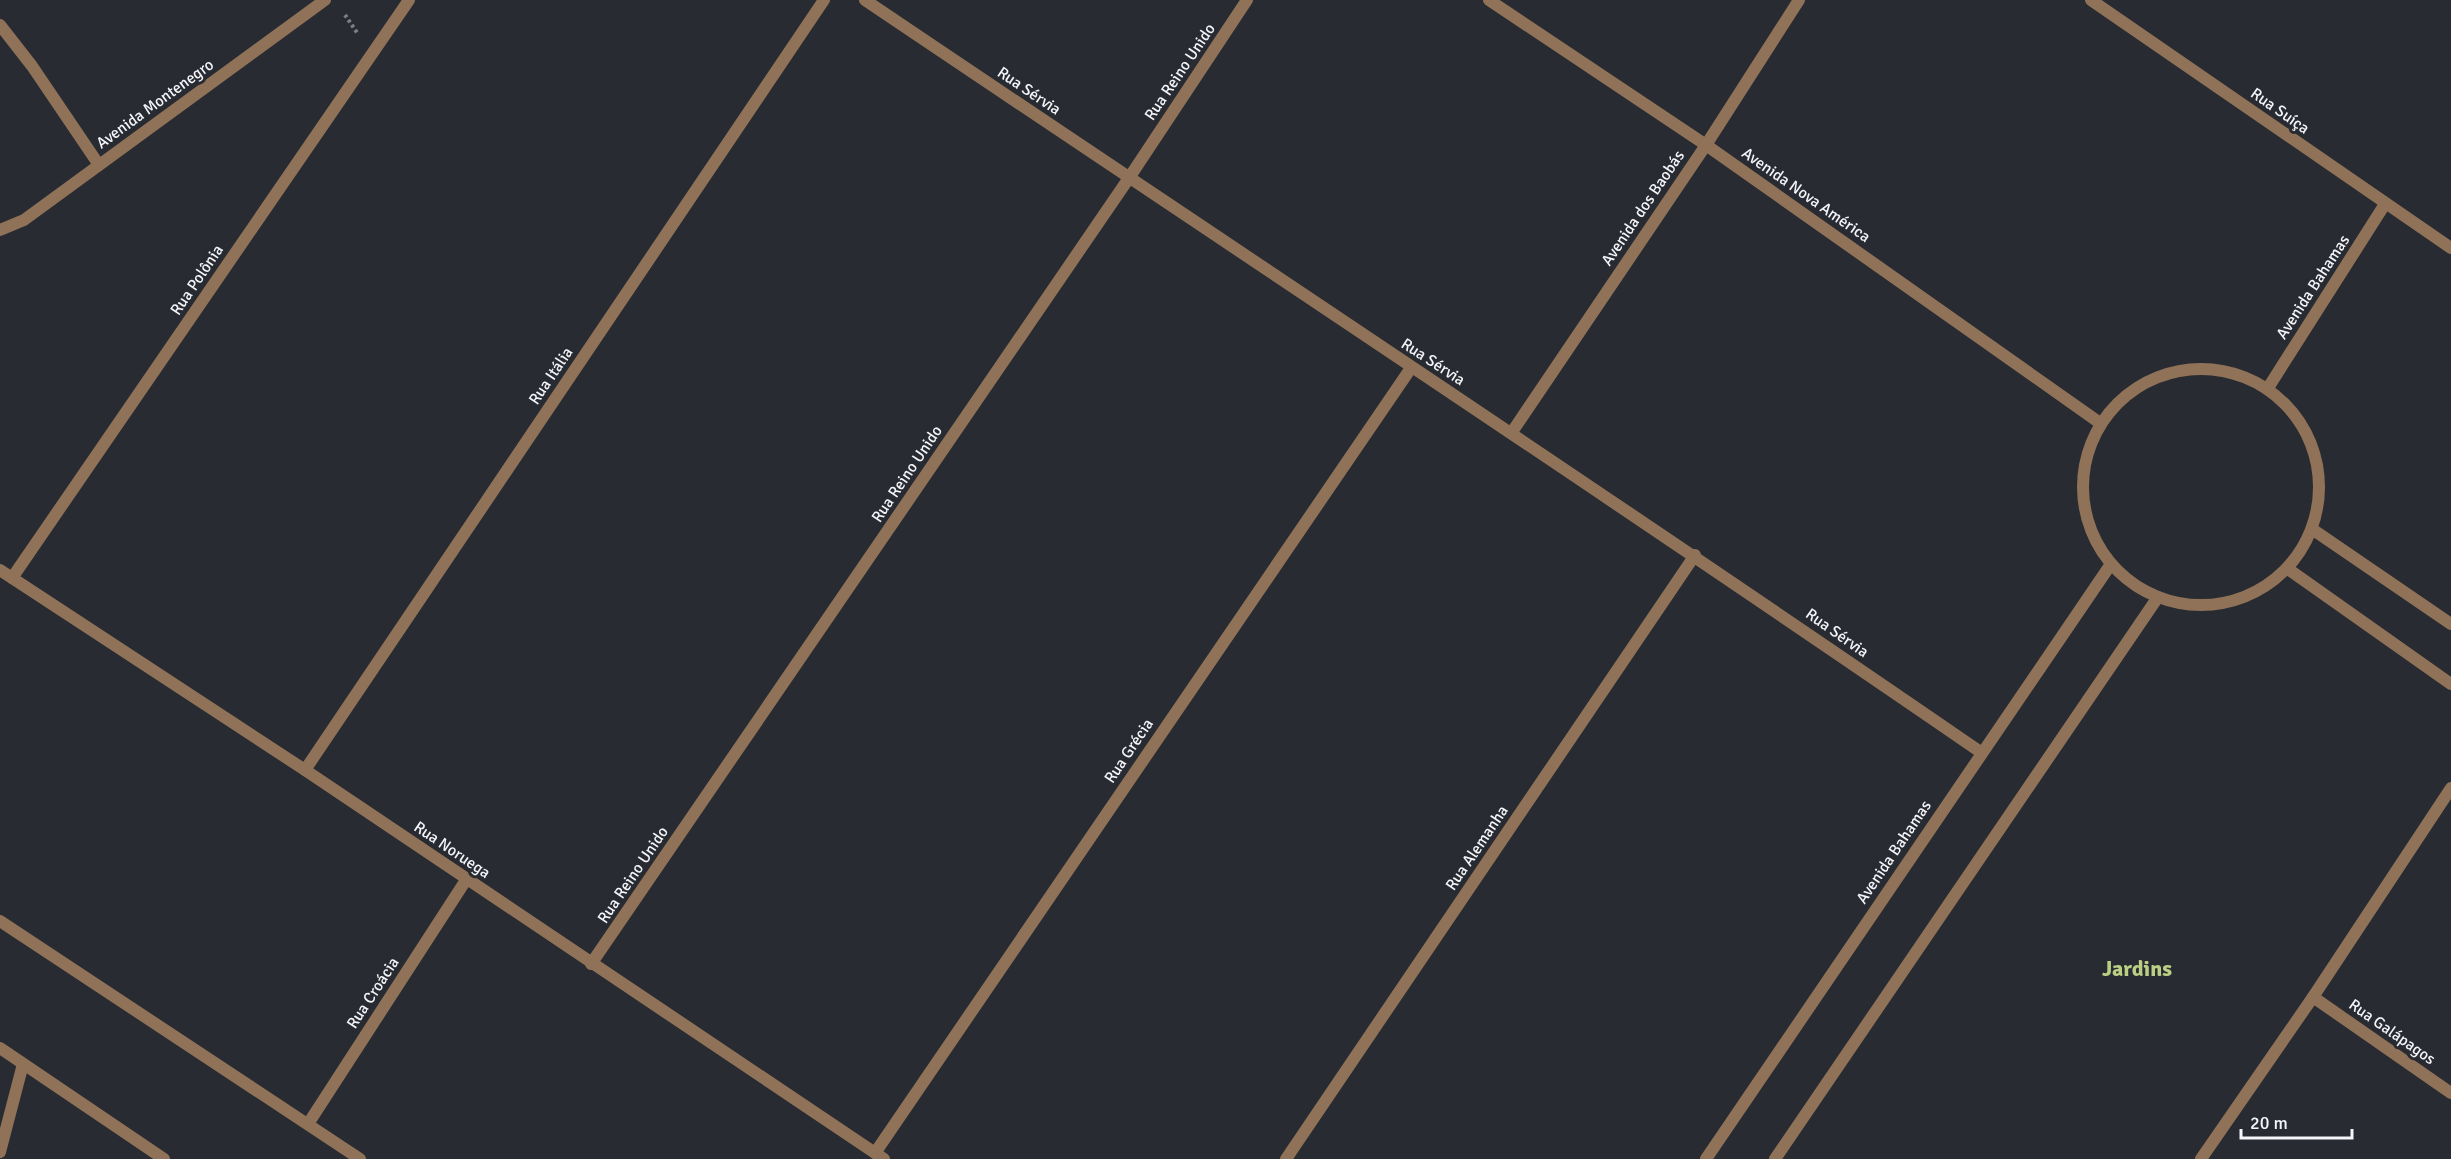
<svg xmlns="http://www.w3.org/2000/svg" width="2451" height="1159" viewBox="0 0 2451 1159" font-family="Signika,sans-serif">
<rect width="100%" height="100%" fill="#282b31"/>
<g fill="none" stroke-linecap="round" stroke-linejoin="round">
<path stroke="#7c7f84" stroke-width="4" stroke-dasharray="3 3" stroke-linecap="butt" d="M345,15L358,34"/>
<g stroke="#8f7258" stroke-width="12">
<path d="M865,0C1237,251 1612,498 1982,753"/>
<path d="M1489,0L1706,145L2100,423"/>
<path d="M2091,0L2451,248"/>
<path d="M0,25L32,66L99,165"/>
<path d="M0,230L24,220L325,0"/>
<circle cx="2201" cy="487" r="118"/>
<path d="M2268,388L2385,204"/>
<path d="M1512,432L1706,145L1799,0"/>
<path d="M2312,529L2451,624"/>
<path d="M2288,569L2451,684"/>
<path d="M0,570L305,770L884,1159"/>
<path d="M12,578L409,0"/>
<path d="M305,770L824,0"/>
<path d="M0,921L360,1159"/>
<path d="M591,964L1129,178L1247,0"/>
<path d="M2313,997L2451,1093"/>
<path d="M0,1048L164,1159"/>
<path d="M308,1124L466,880"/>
<path d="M0,1152L23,1064"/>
<path d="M875,1153L1411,368"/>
<path d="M1286,1159L1695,555"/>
<path d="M1706,1159L2111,564"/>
<path d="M1775,1159L2158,597"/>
<path d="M2201,1159L2313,997L2451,788"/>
</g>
</g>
<g text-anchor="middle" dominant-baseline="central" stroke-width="6" stroke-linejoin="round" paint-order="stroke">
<g font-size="16" fill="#f3f5f9" stroke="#282b31">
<text transform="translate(1180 72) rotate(-56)">Rua Reino Unido</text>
<text transform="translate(1029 91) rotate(34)">Rua Sérvia</text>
<text transform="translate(155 104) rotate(-36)">Avenida Montenegro</text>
<text transform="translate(2280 111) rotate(35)">Rua Suíça</text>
<text transform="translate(1806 195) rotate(35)">Avenida Nova América</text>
<text transform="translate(1643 208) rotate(-56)">Avenida dos Baobás</text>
<text transform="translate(197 280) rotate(-56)">Rua Polônia</text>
<text transform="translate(2313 287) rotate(-57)">Avenida Bahamas</text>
<text transform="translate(1433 362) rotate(33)">Rua Sérvia</text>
<text transform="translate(551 376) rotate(-56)">Rua Itália</text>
<text transform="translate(907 474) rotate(-56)">Rua Reino Unido</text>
<text transform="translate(1837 633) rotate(35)">Rua Sérvia</text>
<text transform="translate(1129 751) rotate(-56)">Rua Grécia</text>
<text transform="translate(1477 848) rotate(-56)">Rua Alemanha</text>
<text transform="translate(452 850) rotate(34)">Rua Noruega</text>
<text transform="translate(1894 852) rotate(-56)">Avenida Bahamas</text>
<text transform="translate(633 875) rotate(-56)">Rua Reino Unido</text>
<text transform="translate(373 993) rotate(-57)">Rua Croácia</text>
<text transform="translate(2392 1032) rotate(35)">Rua Galápagos</text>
</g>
<g font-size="22" font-weight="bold" fill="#bace84" stroke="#282b31">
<text x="2137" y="968">Jardins</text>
</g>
</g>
<path d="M2241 1129v9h111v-9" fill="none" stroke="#f3f5f9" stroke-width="3"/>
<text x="2250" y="1129" font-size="18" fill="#f3f5f9" stroke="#282b31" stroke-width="4.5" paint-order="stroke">20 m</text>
</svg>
